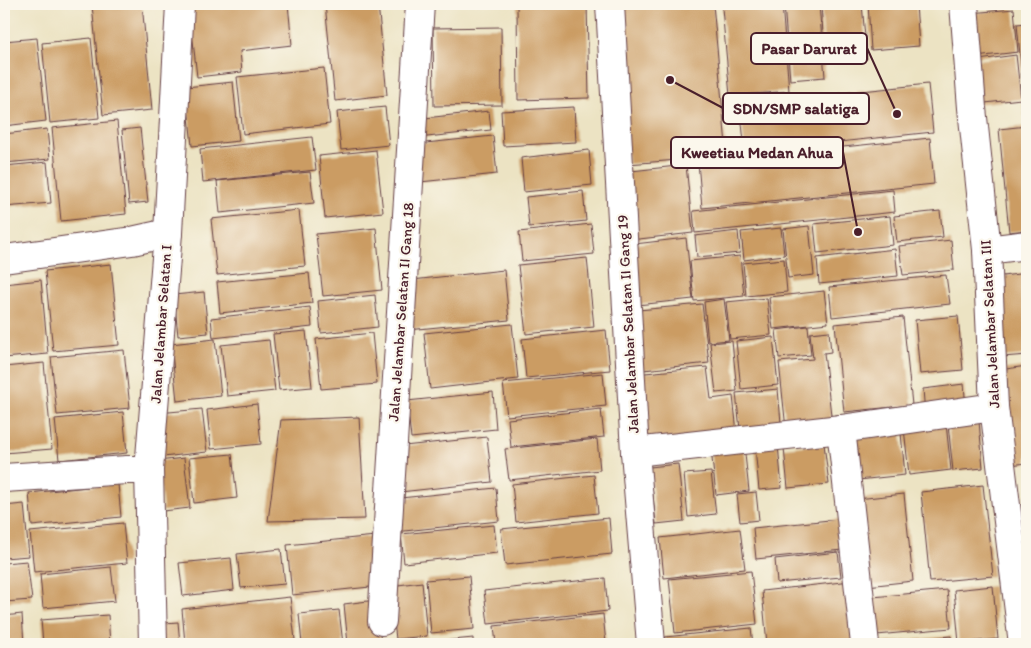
<svg xmlns="http://www.w3.org/2000/svg" width="1031" height="648" viewBox="0 0 1031 648" font-family="Itim,sans-serif">
<rect width="100%" height="100%" fill="#fbf7ec"/>
<filter id="ink" filterUnits="userSpaceOnUse"><feTurbulence type="fractalNoise" baseFrequency=".02" numOctaves="2"/><feDisplacementMap in="SourceGraphic" scale="10" xChannelSelector="R" yChannelSelector="G"/><feConvolveMatrix kernelMatrix="1 2 1 2 8 2 1 2 1" color-interpolation-filters="sRGB"/></filter>
<filter id="wash" filterUnits="userSpaceOnUse"><feTurbulence type="fractalNoise" baseFrequency=".0096" numOctaves="4" result="noise"/><feDisplacementMap in="SourceGraphic" scale="20" xChannelSelector="R" yChannelSelector="G"/><feGaussianBlur stdDeviation="1.12" result="paint"/><feColorMatrix in="noise" values="0 0 0 0 0 0 0 0 0 0 0 0 0 0 0 0 0 1.4 0 .05"/><feComposite in="paint" operator="in"/></filter>
<g filter="url(#wash)">
<rect width="100%" height="100%" fill="#ece3c3"/>
<g id="blocks">
<g fill="#cb9c64">
<path d="M108,4H142L152,110L103,115L92,5Z"/>
<path d="M189,4H288L292,45L240,51L242,72L197,77Z"/>
<path d="M325,4H378L387,95L335,101Z"/>
<path d="M517,4H587L589,98L518,100Z"/>
<path d="M614,4H713L727,156L628,164Z"/>
<path d="M769,4H782L789,91L730,96L722,8Z"/>
<path d="M784,4H819L825,77L790,80Z"/>
<path d="M821,4H862L867,59L825,63Z"/>
<path d="M868,4H916L919,46L871,50Z"/>
<path d="M1014,9L1018,52L976,57L971,13Z"/>
<path d="M1027,23V84L1023,85L1017,24Z"/>
<path d="M501,27L502,105L434,106L433,28Z"/>
<path d="M37,38L46,121L4,126V41Z"/>
<path d="M91,38L99,118L50,123L42,43Z"/>
<path d="M1016,55L1021,99L976,104L971,61Z"/>
<path d="M324,68L330,124L243,134L237,77Z"/>
<path d="M233,82L239,141L192,146L186,87Z"/>
<path d="M928,84L933,132L745,152L740,104Z"/>
<path d="M1021,91H1027V116H1024Z"/>
<path d="M385,107L389,145L341,150L337,112Z"/>
<path d="M574,107L576,142L503,146L501,111Z"/>
<path d="M489,111L491,130L418,138L416,119Z"/>
<path d="M117,121L126,214L61,221L52,128Z"/>
<path d="M1027,126V230L1009,232L999,129Z"/>
<path d="M140,128L148,202L129,204L122,130Z"/>
<path d="M47,129L50,159L4,163V134Z"/>
<path d="M493,136L497,174L420,182L416,144Z"/>
<path d="M312,137L316,170L203,182L200,149Z"/>
<path d="M930,138L934,184L702,208L698,162Z"/>
<path d="M376,150L383,212L325,218L319,156Z"/>
<path d="M589,150L592,185L524,192L521,158Z"/>
<path d="M47,162L51,203L4,207V166Z"/>
<path d="M686,165L693,233L630,240L622,172Z"/>
<path d="M310,172L314,203L220,213L217,181Z"/>
<path d="M893,190L895,212L695,233L693,211Z"/>
<path d="M583,191L586,221L529,227L526,197Z"/>
<path d="M299,210L305,266L217,275L211,219Z"/>
<path d="M940,211L943,237L897,242L894,216Z"/>
<path d="M890,216L893,245L817,253L814,224Z"/>
<path d="M591,224L594,254L522,261L519,232Z"/>
<path d="M809,226L814,275L788,278L783,229Z"/>
<path d="M376,228L382,290L323,296L316,234Z"/>
<path d="M781,228L784,255L744,260L741,232Z"/>
<path d="M738,231L740,253L697,257L695,236Z"/>
<path d="M686,238L693,299L628,306L626,245Z"/>
<path d="M951,240L954,270L903,275L899,246Z"/>
<path d="M895,249L898,276L819,284L817,258Z"/>
<path d="M740,256L744,296L694,301L690,261Z"/>
<path d="M587,258L594,327L526,334L518,265Z"/>
<path d="M784,259L787,292L746,296L743,263Z"/>
<path d="M111,264L119,345L53,351L45,271Z"/>
<path d="M504,270L509,320L408,330L403,281Z"/>
<path d="M309,273L312,303L220,313L217,282Z"/>
<path d="M1027,273V355L1003,357L994,277Z"/>
<path d="M946,275L950,304L832,317L829,287Z"/>
<path d="M41,280L48,354L4,358V284Z"/>
<path d="M824,291L828,323L773,329L769,297Z"/>
<path d="M204,292L208,333L178,336L174,295Z"/>
<path d="M375,295L378,327L321,333L318,301Z"/>
<path d="M767,298L771,335L730,339L726,302Z"/>
<path d="M724,299L729,340L708,342L704,302Z"/>
<path d="M702,304L709,363L634,371L628,311Z"/>
<path d="M310,307L312,327L213,338L211,318Z"/>
<path d="M958,316L963,370L920,374L915,320Z"/>
<path d="M903,317L912,405L844,412L835,324Z"/>
<path d="M512,324L518,379L430,389L424,333Z"/>
<path d="M808,326L811,355L779,358L776,330Z"/>
<path d="M606,330L610,370L526,378L522,339Z"/>
<path d="M306,331L312,387L279,390L273,334Z"/>
<path d="M829,331L831,352L824,353L832,424L786,429L779,362L813,359L810,333Z"/>
<path d="M372,333L377,384L321,389L316,339Z"/>
<path d="M773,337L778,385L741,389L736,341Z"/>
<path d="M215,339L221,396L177,401L171,344Z"/>
<path d="M269,340L275,391L227,396L221,345Z"/>
<path d="M732,341L737,391L716,393L710,343Z"/>
<path d="M124,350L130,408L57,415L51,357Z"/>
<path d="M44,363L52,449L4,453V367Z"/>
<path d="M1027,366V463L1010,465L999,370Z"/>
<path d="M707,367L711,399L733,396L737,432L643,447L635,374Z"/>
<path d="M603,373L606,406L507,416L503,383Z"/>
<path d="M964,384L966,409L925,414L923,389Z"/>
<path d="M778,389L782,434L741,438L736,393Z"/>
<path d="M493,392L496,429L411,438L407,401Z"/>
<path d="M257,404L261,444L211,449L207,410Z"/>
<path d="M202,409L207,452L163,457L158,413Z"/>
<path d="M601,409L604,437L511,447L508,419Z"/>
<path d="M123,412L127,453L59,460L55,419Z"/>
<path d="M359,417L365,519L268,521L281,420Z"/>
<path d="M979,421L983,468L953,471L948,424Z"/>
<path d="M946,424L951,470L909,475L904,428Z"/>
<path d="M901,433L905,475L849,481L844,439Z"/>
<path d="M487,437L492,482L400,492L395,447Z"/>
<path d="M597,439L600,470L509,480L505,449Z"/>
<path d="M824,444L829,484L788,488L784,448Z"/>
<path d="M744,445L749,491L716,495L711,449Z"/>
<path d="M778,445L782,488L759,490L755,447Z"/>
<path d="M232,454L237,498L194,503L189,458Z"/>
<path d="M184,458L190,508L163,511L158,461Z"/>
<path d="M678,464L684,521L656,524L650,467Z"/>
<path d="M711,472L716,514L688,517L684,474Z"/>
<path d="M594,475L598,513L516,522L512,484Z"/>
<path d="M118,484L121,517L32,526L29,493Z"/>
<path d="M983,485L993,576L930,582L921,492Z"/>
<path d="M496,488L499,521L395,532L391,499Z"/>
<path d="M756,492L759,520L740,522L737,494Z"/>
<path d="M904,494L913,581L867,586L857,499Z"/>
<path d="M24,504L29,556L4,558V506Z"/>
<path d="M1027,513V546L1012,548L1009,515Z"/>
<path d="M609,518L612,554L505,565L501,529Z"/>
<path d="M839,519L842,550L756,559L753,528Z"/>
<path d="M123,523L127,563L34,572L30,532Z"/>
<path d="M494,525L497,553L404,563L401,534Z"/>
<path d="M740,529L745,569L664,578L660,538Z"/>
<path d="M375,536L380,586L292,595L287,545Z"/>
<path d="M281,549L285,584L241,588L237,554Z"/>
<path d="M838,552L841,577L777,583L775,559Z"/>
<path d="M231,558L234,590L183,596L179,563Z"/>
<path d="M27,561L32,600L4,602V563Z"/>
<path d="M111,567L115,601L43,608L40,574Z"/>
<path d="M751,571L757,624L675,633L669,579Z"/>
<path d="M469,576L474,629L431,633L426,580Z"/>
<path d="M605,578L608,611L488,624L484,591Z"/>
<path d="M851,581L857,641L822,644H767L762,591Z"/>
<path d="M422,582L427,636L396,639L390,586Z"/>
<path d="M993,586L998,639L959,643L954,590Z"/>
<path d="M947,590L951,628L877,635L873,597Z"/>
<path d="M290,597L295,640L257,644H185L182,609Z"/>
<path d="M376,600L381,644H348L344,604Z"/>
<path d="M339,610L343,644H302L299,614Z"/>
<path d="M22,614L24,644H4V616Z"/>
<path d="M603,614L606,644H496L494,626Z"/>
<path d="M108,615L110,644H43L41,620Z"/>
<path d="M178,622L180,644H154L152,624Z"/>
<path d="M751,628L753,644H666L665,637Z"/>
<path d="M951,636L952,644H881V643Z"/>
<path d="M473,638V644H422V643Z"/>
</g>
</g>
</g>
<g filter="url(#ink)">
<use href="#blocks" fill-opacity="0" stroke="#623c42" stroke-width="1"/>
<g fill="none" stroke-linecap="round" stroke-linejoin="round">
<g stroke="#623c42" stroke-width="30">
<g id="street">
<path d="M610,4L635,452L651,644"/>
<path d="M964,4L972,108L987,250L994,407L1023,644"/>
<path d="M987,250L1027,245"/>
<path d="M4,259L132,241L168,233"/>
<path d="M841,429L865,644"/>
<path d="M635,452L841,429L994,407"/>
<path d="M4,478L127,470H149"/>
<path d="M382,621L420,4"/>
</g>
</g>
<g stroke="#623c42" stroke-width="30">
<path id="secondary" d="M153,644L149,470L168,233L180,4"/>
</g>
<use href="#street" stroke="#fff" stroke-width="28"/>
<use href="#secondary" stroke="#fff" stroke-width="28"/>
</g>
</g>
<g text-anchor="middle" dominant-baseline="central" stroke-width="4.5" stroke-linejoin="round" paint-order="stroke">
<g font-size="15" fill="#4a1f2b" stroke="#fbf7ec">
<text transform="translate(401 312) rotate(-86)">Jalan Jelambar Selatan II Gang 18</text>
<text transform="translate(161 324) rotate(-86)">Jalan Jelambar Selatan I</text>
<text transform="translate(628 324) rotate(-93)">Jalan Jelambar Selatan II Gang 19</text>
<text transform="translate(990 324) rotate(-93)">Jalan Jelambar Selatan III</text>
</g>
</g>
<path fill="none" stroke="#4a1f2b" stroke-width="2" d="M897 114L867 48M670 80L723 108M858 232L843 152"/>
<g fill="#4a1f2b" stroke="#fbf7ec" stroke-width="2">
<circle cx="897" cy="114" r="5"/>
<circle cx="670" cy="80" r="5"/>
<circle cx="858" cy="232" r="5"/>
</g>
<g fill="#fbf7ec" stroke="#4a1f2b" stroke-width="2">
<rect x="751" y="33" width="116" height="31" rx="5"/>
<rect x="723" y="93" width="146" height="31" rx="5"/>
<rect x="671" y="137" width="172" height="31" rx="5"/>
</g>
<g font-size="16" text-anchor="middle" font-weight="bold" fill="#4a1f2b">
<text x="809" y="54">Pasar Darurat</text>
<text x="796" y="114">SDN/SMP salatiga</text>
<text x="757" y="158">Kweetiau Medan Ahua</text>
</g>
<rect width="1031" height="648" fill="none" stroke="#fbf7ec" stroke-width="20"/>
</svg>
